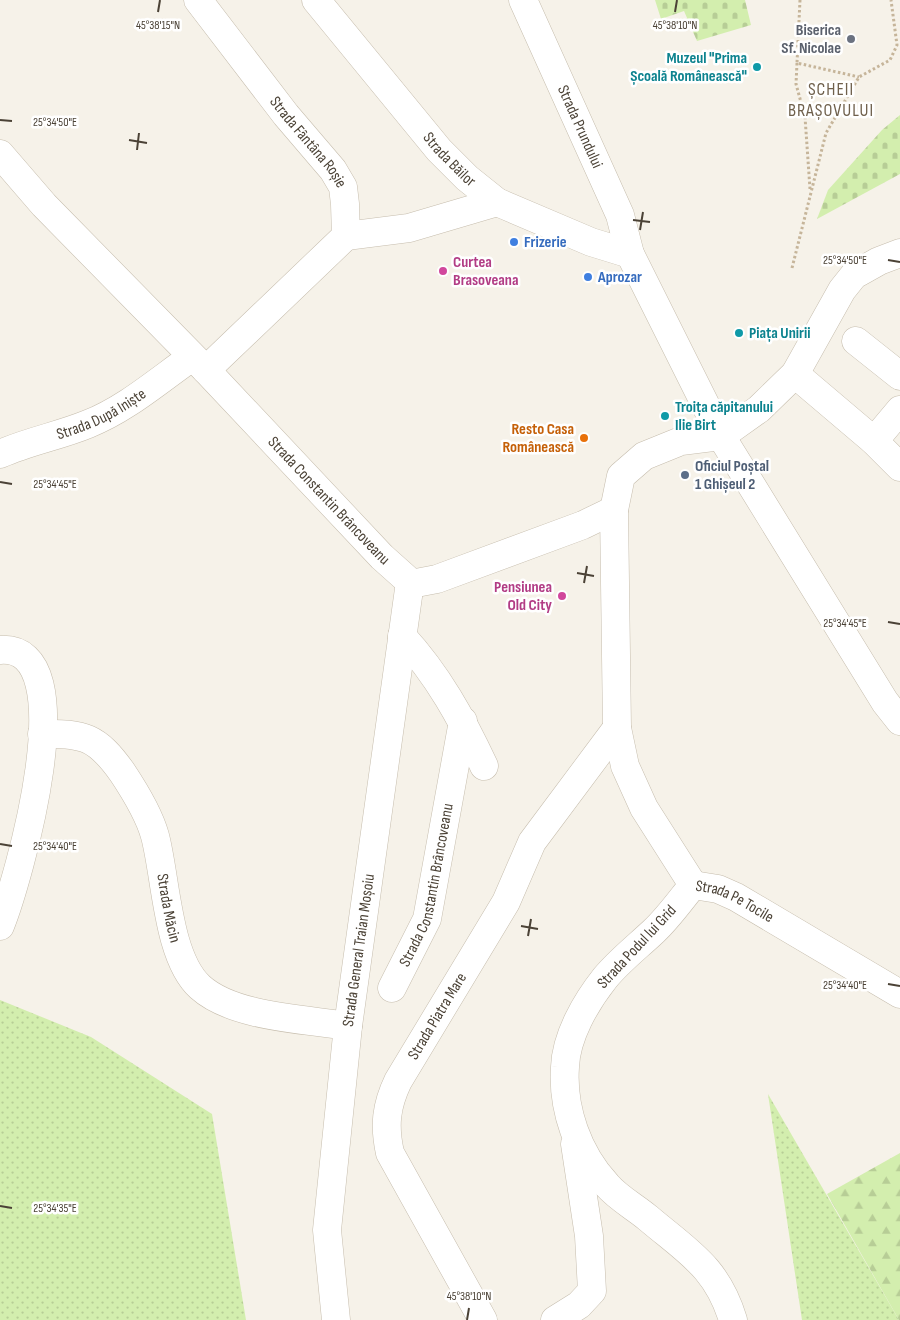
<svg xmlns="http://www.w3.org/2000/svg" width="900" height="1320" viewBox="0 0 900 1320" font-family="'Sofia Sans Condensed',sans-serif">
<defs>
<pattern id="grass-dots" width="8" height="8" patternUnits="userSpaceOnUse" patternTransform="scale(1.25)"><rect width="8" height="8" fill="#d3eeae"/><path d="M2 2h.1M6 6h.1" fill="none" stroke="#b7cd96" stroke-width="1.8" stroke-linecap="round"/></pattern>
<pattern id="forest-firs" width="22" height="20" patternUnits="userSpaceOnUse" patternTransform="scale(1.25)"><rect width="22" height="20" fill="#d3eeae"/><path d="M5 1l3.5 6h-7zM16 11l3.5 6h-7z" fill="#b7cd96"/></pattern>
<pattern id="cemetery-stones" width="16" height="16" patternUnits="userSpaceOnUse" patternTransform="scale(1.25)"><rect width="16" height="16" fill="#d3eeae"/><path d="M2 7V4a2 2 0 0 1 4 0v3zM10 15v-3a2 2 0 0 1 4 0v3z" fill="#b7cd96"/></pattern>
</defs>
<rect width="100%" height="100%" fill="#f6f2e9"/>
<g fill="url(#grass-dots)">
<path d="M0,1000L91,1037L212,1114L246,1320H0Z"/>
<path d="M768,1094L899,1320H802Z"/>
</g>
<path fill="url(#forest-firs)" d="M900,1153V1320H899L827,1194Z"/>
<g fill="url(#cemetery-stones)">
<path d="M655,0H745L751,25L697,41L684,11L661,19Z"/>
<path d="M900,115V174L817,219L828,190L882,130Z"/>
</g>
<g fill="none" stroke-linecap="round" stroke-linejoin="round">
<g stroke="#c6bdad" stroke-width="29">
<g id="minor">
<path id="s1" d="M198,0L286,115L333,170L343,187L345,204L346,236L206,370"/>
<path id="s2" d="M316,0L439,150L467,178L497,202L591,242L630,254"/>
<path id="s3" d="M523,0L620,215L630,254L721,436L885,702L900,721"/>
<path id="s4" d="M0,154L44,205L206,370L382,557L410,582L416,583L437,579L583,525L614,510"/>
<path d="M346,236L409,228L497,202"/>
<path d="M856,341L900,376"/>
<path d="M795,374L874,441L900,467"/>
<path d="M721,436L759,409L795,374L842,290L854,275L879,261L900,253"/>
<path d="M874,441L900,410"/>
<path id="s5" d="M0,454C29,441 59,436 88,424C126,409 159,380 192,357"/>
<path d="M402,636C438,675 462,719 484,766"/>
<path d="M0,650C88,643 17,884 0,926"/>
<path id="s6" d="M42,734C84,733 97,737 122,772C134,790 149,814 155,836C166,877 167,957 200,987C233,1017 304,1019 348,1026"/>
<path d="M693,885C680,901 668,918 654,931C637,947 619,961 605,978C586,1002 566,1036 565,1067C562,1109 578,1154 607,1185C618,1198 635,1207 648,1218C688,1252 717,1267 733,1320"/>
<path d="M693,885L644,808L625,766L617,728L614,510L621,476L644,456L681,441L721,436"/>
<path id="s7" d="M693,885L718,889L736,897L900,994"/>
<path id="s8" d="M392,988L427,919L463,721"/>
<path id="s9" d="M336,1320L327,1230L348,1026L410,582"/>
<path id="s10" d="M483,1320L390,1153C384,1126 386,1106 398,1081L506,902L532,842L617,728"/>
<path d="M555,1320L579,1305L592,1291L589,1236L575,1144"/>
</g>
</g>
<g stroke="#c6b59a" stroke-width="3" stroke-dasharray="2.5 2.5" stroke-linecap="butt">
<path d="M800,0L797,63L859,77"/>
<path d="M797,63L796,84L805,117L810,189"/>
<path d="M792,268L826,133L859,77L890,60L897,45L891,0"/>
</g>
<use href="#minor" stroke="#fff" stroke-width="28"/>
</g>
<path fill="none" stroke="#4b4236" stroke-width="2" d="M158,12L160,0M675,12L677,0M0,120L12,121M129,140L147,143M137,150L139,133M633,220L650,222M640,230L643,212M888,260L900,262M0,482L12,484M577,573L594,576M584,583L587,566M888,622L900,624M0,844L12,846M521,926L538,929M528,936L531,919M888,984L900,986M0,1206L12,1208M467,1320L469,1308"/>
<circle fill="#6b7280" stroke="#fff" stroke-width="2" cx="851" cy="39" r="5"/>
<g fill="#0f9aa8" stroke="#fff" stroke-width="2">
<circle cx="757" cy="67" r="5"/>
<circle cx="739" cy="333" r="5"/>
<circle cx="665" cy="416" r="5"/>
</g>
<g fill="#3f7fe0" stroke="#fff" stroke-width="2">
<circle cx="514" cy="242" r="5"/>
<circle cx="588" cy="277" r="5"/>
</g>
<g fill="#d1479c" stroke="#fff" stroke-width="2">
<circle cx="443" cy="271" r="5"/>
<circle cx="562" cy="596" r="5"/>
</g>
<circle fill="#e8710a" stroke="#fff" stroke-width="2" cx="584" cy="438" r="5"/>
<circle fill="#5c6f8a" stroke="#fff" stroke-width="2" cx="685" cy="475" r="5"/>
<g text-anchor="middle" dominant-baseline="central" stroke-width="5" stroke-linejoin="round" paint-order="stroke">
<g font-size="16" font-weight="bold" fill="#5b616d" stroke="#fff" text-anchor="end">
<text x="841" y="30">Biserica<tspan x="841" dy="18">Sf. Nicolae</tspan></text>
</g>
<g font-size="16" font-weight="bold" fill="#0d838f" stroke="#fff" text-anchor="start">
<text x="747" y="58" text-anchor="end">Muzeul "Prima<tspan x="747" dy="18">Școală Românească"</tspan></text>
<text x="749" y="333">Piața Unirii</text>
<text x="675" y="407">Troița căpitanului<tspan x="675" dy="18">Ilie Birt</tspan></text>
</g>
<g font-size="16" fill="#4b4236" stroke="#fff">
<text stroke="none"><textPath href="#s3" startOffset="139">Strada Prundului</textPath></text>
<text stroke="none"><textPath href="#s1" startOffset="180">Strada Fântâna Roșie</textPath></text>
<text stroke="none"><textPath href="#s2" startOffset="208">Strada Băilor</textPath></text>
<text stroke="none"><textPath href="#s5" startOffset="109">Strada După Iniște</textPath></text>
<text stroke="none"><textPath href="#s4" startOffset="478">Strada Constantin Brâncoveanu</textPath></text>
<text stroke="none"><textPath href="#s8" startOffset="110">Strada Constantin Brâncoveanu</textPath></text>
<text stroke="none"><textPath href="#s7" startOffset="45">Strada Pe Tocile</textPath></text>
<text stroke="none"><textPath href="#s6" startOffset="240">Strada Măcin</textPath></text>
<text transform="translate(637 947) rotate(-47)">Strada Podul lui Grid</text>
<text stroke="none"><textPath href="#s9" startOffset="372">Strada General Traian Moșoiu</textPath></text>
<text stroke="none"><textPath href="#s10" startOffset="341">Strada Piatra Mare</textPath></text>
</g>
<g font-size="16" font-weight="bold" fill="#366cbe" stroke="#fff" text-anchor="start">
<text x="524" y="242">Frizerie</text>
<text x="598" y="277">Aprozar</text>
</g>
<g font-size="16" font-weight="bold" fill="#b23c85" stroke="#fff" text-anchor="start">
<text x="453" y="262">Curtea<tspan x="453" dy="18">Brasoveana</tspan></text>
<text x="552" y="587" text-anchor="end">Pensiunea<tspan x="552" dy="18">Old City</tspan></text>
</g>
<g font-size="16" font-weight="bold" fill="#c56008" stroke="#fff" text-anchor="end">
<text x="574" y="429">Resto Casa<tspan x="574" dy="18">Românească</tspan></text>
</g>
<g font-size="16" font-weight="bold" fill="#4e5e75" stroke="#fff" text-anchor="start">
<text x="695" y="466">Oficiul Poștal<tspan x="695" dy="18">1 Ghișeul 2</tspan></text>
</g>
<g font-size="18" letter-spacing="1" fill="#6f604c" stroke="#fff">
<text x="831" y="89">ȘCHEII<tspan x="831" dy="21">BRAȘOVULUI</tspan></text>
</g>
</g>
<g font-size="12" text-anchor="middle" fill="#4b4236" stroke="#fff" stroke-width="5" stroke-linejoin="round" paint-order="stroke">
<text x="158" y="29">45°38'15"N</text>
<text x="675" y="29">45°38'10"N</text>
<text x="55" y="126">25°34'50"E</text>
<text x="845" y="264">25°34'50"E</text>
<text x="55" y="488">25°34'45"E</text>
<text x="845" y="627">25°34'45"E</text>
<text x="55" y="850">25°34'40"E</text>
<text x="845" y="989">25°34'40"E</text>
<text x="55" y="1212">25°34'35"E</text>
<text x="469" y="1300">45°38'10"N</text>
</g>
</svg>
